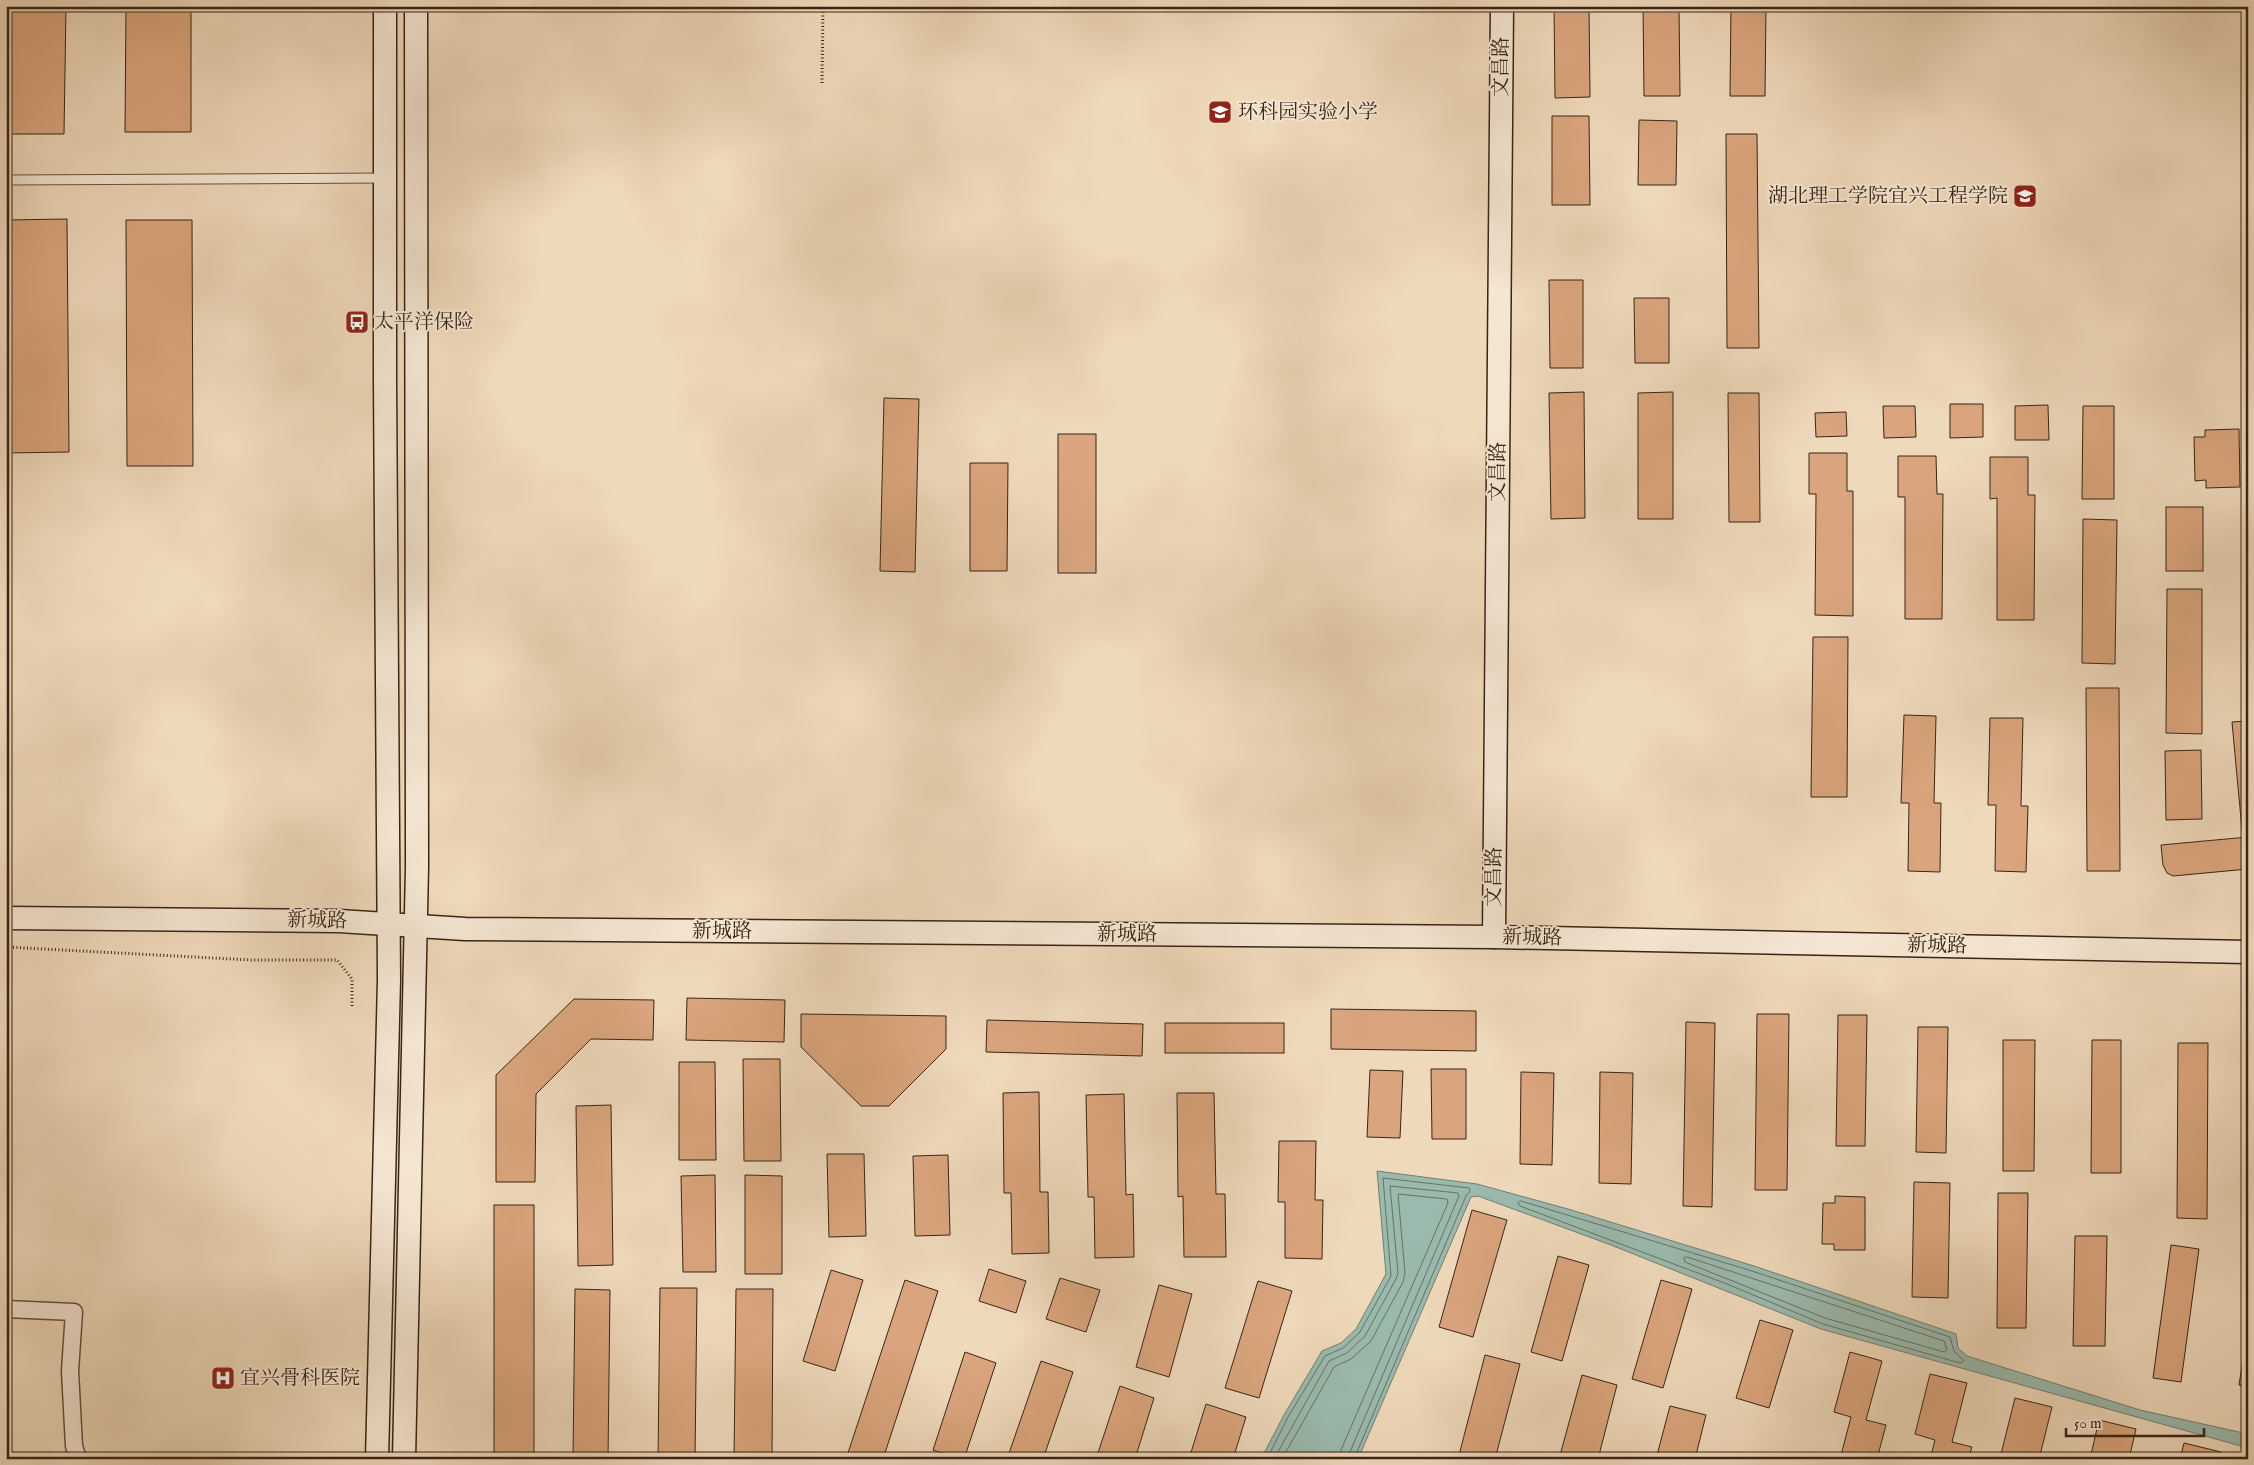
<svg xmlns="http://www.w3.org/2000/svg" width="2254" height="1465" viewBox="0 0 2254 1465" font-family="'IM FELL English','Noto Serif SC',serif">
<rect width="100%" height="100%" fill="#efd9bb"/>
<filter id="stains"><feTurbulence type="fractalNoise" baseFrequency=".004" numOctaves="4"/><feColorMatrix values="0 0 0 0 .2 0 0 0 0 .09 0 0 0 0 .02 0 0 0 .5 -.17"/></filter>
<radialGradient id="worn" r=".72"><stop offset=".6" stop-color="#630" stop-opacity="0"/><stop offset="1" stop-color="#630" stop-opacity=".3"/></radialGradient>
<path fill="#9abaae" stroke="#737e71" d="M1377,1171L1477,1184L1568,1209L1754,1266L1956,1334L1958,1348L1967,1356L2140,1410L2248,1434V1448L1821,1329L1611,1245L1478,1196L1471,1197L1358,1459H1261L1284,1415L1322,1351L1341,1343L1356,1329L1386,1274Z"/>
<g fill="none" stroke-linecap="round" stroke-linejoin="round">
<g stroke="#6a7062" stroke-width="1">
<path d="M1521,1201L1752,1271L1950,1337L1954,1351L1964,1361L1960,1363L1823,1324L1727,1284L1520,1206L1518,1203Z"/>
<path d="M1687,1257L1944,1341L1947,1350L1944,1352L1825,1318L1685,1262L1684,1258Z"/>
<path d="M1267,1459L1288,1417L1325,1356L1343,1348L1360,1332L1391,1276L1383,1178L1469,1188L1470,1191L1466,1196L1354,1459"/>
<path d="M1274,1459L1329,1361L1347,1353L1365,1336L1396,1279L1398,1273L1390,1186L1458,1193L1459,1196L1347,1459"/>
<path d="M1282,1459L1334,1367L1351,1359L1371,1341L1403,1282L1405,1273L1398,1194L1447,1199L1448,1203L1341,1450L1340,1459"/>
</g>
</g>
<g fill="#daa57e" stroke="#392515">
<path d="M6,6H66L64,134H6Z"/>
<path d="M126,6H191V132H125Z"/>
<path d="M1554,6H1589L1590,97L1555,98Z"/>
<path d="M1643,6H1679L1680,96H1644Z"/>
<path d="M1731,6H1766L1765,96H1730Z"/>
<path d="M1552,116H1589L1590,205H1552Z"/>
<path d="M1639,120L1677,121L1676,185H1638Z"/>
<path d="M1726,134H1757L1759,348H1727Z"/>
<path d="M67,219L69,452L6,453V220Z"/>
<path d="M126,220H192L193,466H127Z"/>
<path d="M1549,280H1583V368H1550Z"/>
<path d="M1634,298H1669V363H1635Z"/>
<path d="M1584,392L1585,518L1551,519L1549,393Z"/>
<path d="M1673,392V519H1638V393Z"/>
<path d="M1728,393H1759L1760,522H1729Z"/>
<path d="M884,398L919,399L915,572L880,571Z"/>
<path d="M1950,404H1983V437L1950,438Z"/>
<path d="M2048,405L2049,440H2015V406Z"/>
<path d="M1883,406H1915L1916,437L1884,438Z"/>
<path d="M2083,406H2114V499H2082Z"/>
<path d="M1846,412L1847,436L1816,437L1815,413Z"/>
<path d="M2239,429L2240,487L2206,488V480L2195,481L2194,437H2205V430Z"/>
<rect x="1058" y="434" width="38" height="139"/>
<path d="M1809,453H1847V491H1853V616L1815,615L1816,494H1809Z"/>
<path d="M1898,456H1936L1937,494H1943L1942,619H1905V497H1898Z"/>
<path d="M1990,457H2028V495H2035L2034,620H1997V498L1990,499Z"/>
<path d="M970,463H1008L1007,571H970Z"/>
<rect x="2166" y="507" width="37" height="64"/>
<path d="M2248,518V553L2244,519Z"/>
<path d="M2083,519L2117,520L2115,664L2082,663Z"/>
<path d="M2167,589H2202V734L2166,733Z"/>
<path d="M1813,637H1848L1847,797H1811Z"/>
<path d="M2086,688H2119L2120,871H2087Z"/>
<path d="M1904,715L1936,716L1934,803H1941L1940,872L1908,871L1909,803H1901Z"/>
<path d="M1990,718H2023L2021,806H2028L2026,872L1995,871L1996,805H1988Z"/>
<path d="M2248,721V830H2242L2232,722Z"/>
<path d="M2201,750L2202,819L2166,820L2165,751Z"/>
<path d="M2248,837V869L2173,876L2167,873L2163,865L2161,845Z"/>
<path d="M687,998L785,1000L784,1042L686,1040Z"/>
<path d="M574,999L654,1000L653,1040L591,1039L536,1094L535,1182H496V1075Z"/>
<path d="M1331,1009L1476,1011V1051L1331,1049Z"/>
<path d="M801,1014L946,1016V1049L889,1106H861L801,1047Z"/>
<path d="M1757,1014H1789L1787,1190H1755Z"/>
<path d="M1838,1015H1867L1865,1146H1836Z"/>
<path d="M987,1020L1143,1024L1142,1056L986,1052Z"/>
<path d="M1686,1022L1715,1023L1712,1207L1683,1206Z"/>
<rect x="1165" y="1023" width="119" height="30"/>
<path d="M1918,1027H1948L1946,1153L1916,1152Z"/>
<path d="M2003,1040H2035L2034,1171H2003Z"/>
<path d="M2092,1040H2121V1173H2091Z"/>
<path d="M2178,1043H2208L2207,1219L2177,1218Z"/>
<path d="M743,1059H780L781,1161H744Z"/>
<path d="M679,1062H715L716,1160H679Z"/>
<path d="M1431,1069H1466V1139H1432Z"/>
<path d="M1370,1070L1403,1071L1400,1138L1367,1137Z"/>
<path d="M1521,1072L1554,1073L1552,1165L1520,1164Z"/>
<path d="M1600,1072L1633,1073L1631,1184L1599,1183Z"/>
<path d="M1039,1092L1040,1192H1048L1049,1253L1012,1254L1011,1193H1004L1003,1093Z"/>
<path d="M1177,1093H1214L1216,1194H1225L1226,1257H1184L1183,1196L1178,1197Z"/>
<path d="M1124,1094L1126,1195L1133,1194L1134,1257L1095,1258L1094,1197H1088L1086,1095Z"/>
<path d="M611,1105L613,1265L578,1266L576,1106Z"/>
<path d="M1279,1141H1316L1315,1200H1323L1322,1259L1285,1258V1202H1278Z"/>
<path d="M827,1154H864L866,1236L829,1237Z"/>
<path d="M948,1155L950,1235L915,1236L913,1156Z"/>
<path d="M715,1175L716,1272H683L681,1176Z"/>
<path d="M745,1175L782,1176V1274H745Z"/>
<path d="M1914,1182L1950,1183L1948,1298L1912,1297Z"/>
<path d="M1998,1193H2028L2026,1328H1997Z"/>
<path d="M1835,1196L1865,1197V1250H1834V1244H1822L1823,1203H1835Z"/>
<rect x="494" y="1205" width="40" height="254"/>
<path d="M1472,1210L1507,1220L1473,1337L1439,1327Z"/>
<path d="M2075,1236H2107L2105,1346H2073Z"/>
<path d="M2171,1245L2199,1249L2181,1382L2153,1378Z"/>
<path d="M1558,1256L1589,1265L1562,1361L1531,1352Z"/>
<path d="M989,1269L1026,1281L1016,1313L979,1301Z"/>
<path d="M831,1270L863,1280L835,1371L803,1361Z"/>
<path d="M1060,1278L1100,1290L1086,1332L1046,1319Z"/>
<path d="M905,1280L938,1291L883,1459H867L848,1453Z"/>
<path d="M1661,1280L1692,1289L1663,1388L1632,1379Z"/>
<path d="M1258,1281L1292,1291L1259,1398L1225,1388Z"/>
<path d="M1159,1285L1192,1294L1169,1377L1136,1367Z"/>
<path d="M660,1288H697L695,1459H658Z"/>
<path d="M575,1289L610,1290L608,1459H573Z"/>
<path d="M736,1289H773L772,1459H734Z"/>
<path d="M1760,1320L1793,1330L1769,1408L1736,1398Z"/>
<path d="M2248,1328V1386L2239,1385Z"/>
<path d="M965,1352L996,1363L964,1459H960L933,1450Z"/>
<path d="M1850,1352L1882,1361L1866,1420L1886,1425L1877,1459H1840L1851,1417L1834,1412Z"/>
<path d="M1485,1355L1520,1364L1495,1459H1458Z"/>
<path d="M1041,1361L1073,1372L1043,1459H1007Z"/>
<path d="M1930,1374L1967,1383L1952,1442L1972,1447L1968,1459H1930L1935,1440L1915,1434Z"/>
<path d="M1582,1375L1617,1385L1598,1459H1559Z"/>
<path d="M1120,1386L1154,1398L1135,1459H1096Z"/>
<path d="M2015,1398L2052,1407L2039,1459L2000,1458Z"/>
<path d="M1206,1404L1246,1417L1233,1459H1189Z"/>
<path d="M1670,1406L1706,1415L1695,1459H1656Z"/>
<path d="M2099,1420L2136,1429L2129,1459H2090Z"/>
<path d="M2184,1443L2221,1452L2219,1459H2180Z"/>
</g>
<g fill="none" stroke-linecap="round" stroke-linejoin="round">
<g stroke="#66523e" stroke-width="11">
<path id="lane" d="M6,180L385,178"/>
</g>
<g stroke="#66523e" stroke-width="19">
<path id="street" d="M6,1309L74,1312L70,1371L74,1446L78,1459"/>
</g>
<g stroke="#392515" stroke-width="25">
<g id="secondary">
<path d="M6,918L339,921L465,929L1494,937L2248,952"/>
<path d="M1494,937L1502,6"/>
<path d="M377,1459L389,980L385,380V6"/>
<path d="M404,1459L417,867L416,6"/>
</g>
</g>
<g stroke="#392515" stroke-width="3" stroke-dasharray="1 2.5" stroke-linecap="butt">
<path d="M822,83L823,6"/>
<path d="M6,947L251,960H337L352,979V1008"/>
</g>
<use href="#lane" stroke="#f5e6d3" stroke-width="9"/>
<use href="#street" stroke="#f5e6d3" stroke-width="16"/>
<use href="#secondary" stroke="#f5e6d3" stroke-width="22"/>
</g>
<defs>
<g id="school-square" transform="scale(1.25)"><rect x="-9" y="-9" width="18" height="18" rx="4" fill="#8f2418" stroke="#f5e6d3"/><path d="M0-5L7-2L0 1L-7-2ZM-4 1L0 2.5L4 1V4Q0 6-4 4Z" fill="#fff"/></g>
<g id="university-square" transform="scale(1.25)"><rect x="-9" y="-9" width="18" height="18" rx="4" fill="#8f2418" stroke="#f5e6d3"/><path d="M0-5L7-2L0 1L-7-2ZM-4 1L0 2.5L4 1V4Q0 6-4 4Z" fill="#fff"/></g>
<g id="bus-square" transform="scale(1.25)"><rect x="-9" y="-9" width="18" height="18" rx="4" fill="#8f2418" stroke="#f5e6d3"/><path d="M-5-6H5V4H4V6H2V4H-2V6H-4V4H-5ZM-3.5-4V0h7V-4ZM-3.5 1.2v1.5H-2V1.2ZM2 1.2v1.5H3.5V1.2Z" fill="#fff"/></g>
<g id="hospital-square" transform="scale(1.25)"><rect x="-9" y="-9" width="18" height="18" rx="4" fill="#8f2418" stroke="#f5e6d3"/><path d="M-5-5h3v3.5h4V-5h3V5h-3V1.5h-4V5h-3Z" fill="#fff"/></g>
</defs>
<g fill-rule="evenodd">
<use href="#school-square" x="1220" y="112"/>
<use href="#university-square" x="2025" y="196"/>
<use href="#bus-square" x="357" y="322"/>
<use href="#hospital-square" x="223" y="1378"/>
</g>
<g text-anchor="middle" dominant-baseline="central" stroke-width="4" stroke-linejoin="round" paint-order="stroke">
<g font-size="20" fill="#392515" stroke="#f5e6d3">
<text transform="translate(1501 67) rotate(-90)">文昌路</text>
<text transform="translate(1498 472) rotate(-90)">文昌路</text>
<text transform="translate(1494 877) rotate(-90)">文昌路</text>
<text transform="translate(317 921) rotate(1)">新城路</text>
<text x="722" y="931">新城路</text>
<text x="1127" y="934">新城路</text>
<text transform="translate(1532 938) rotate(1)">新城路</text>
<text transform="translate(1937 946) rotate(1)">新城路</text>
</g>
<g font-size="20" fill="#392515" stroke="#f5e6d3" text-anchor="start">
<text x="1238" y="112">环科园实验小学</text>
<text x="2008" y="196" text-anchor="end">湖北理工学院宜兴工程学院</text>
<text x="374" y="322">太平洋保险</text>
<text x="240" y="1378">宜兴骨科医院</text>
</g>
</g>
<rect width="2254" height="1465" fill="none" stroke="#efd9bb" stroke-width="25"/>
<rect x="8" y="8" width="2239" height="1450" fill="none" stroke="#392515" stroke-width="2.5"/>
<rect x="12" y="12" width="2229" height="1440" fill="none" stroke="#392515"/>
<path d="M2066 1428v8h138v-8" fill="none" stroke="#392515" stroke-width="2.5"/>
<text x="2074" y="1428" font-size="15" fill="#392515" stroke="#f5e6d3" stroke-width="4" paint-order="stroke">50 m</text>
<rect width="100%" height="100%" filter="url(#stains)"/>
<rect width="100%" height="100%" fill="url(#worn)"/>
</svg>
